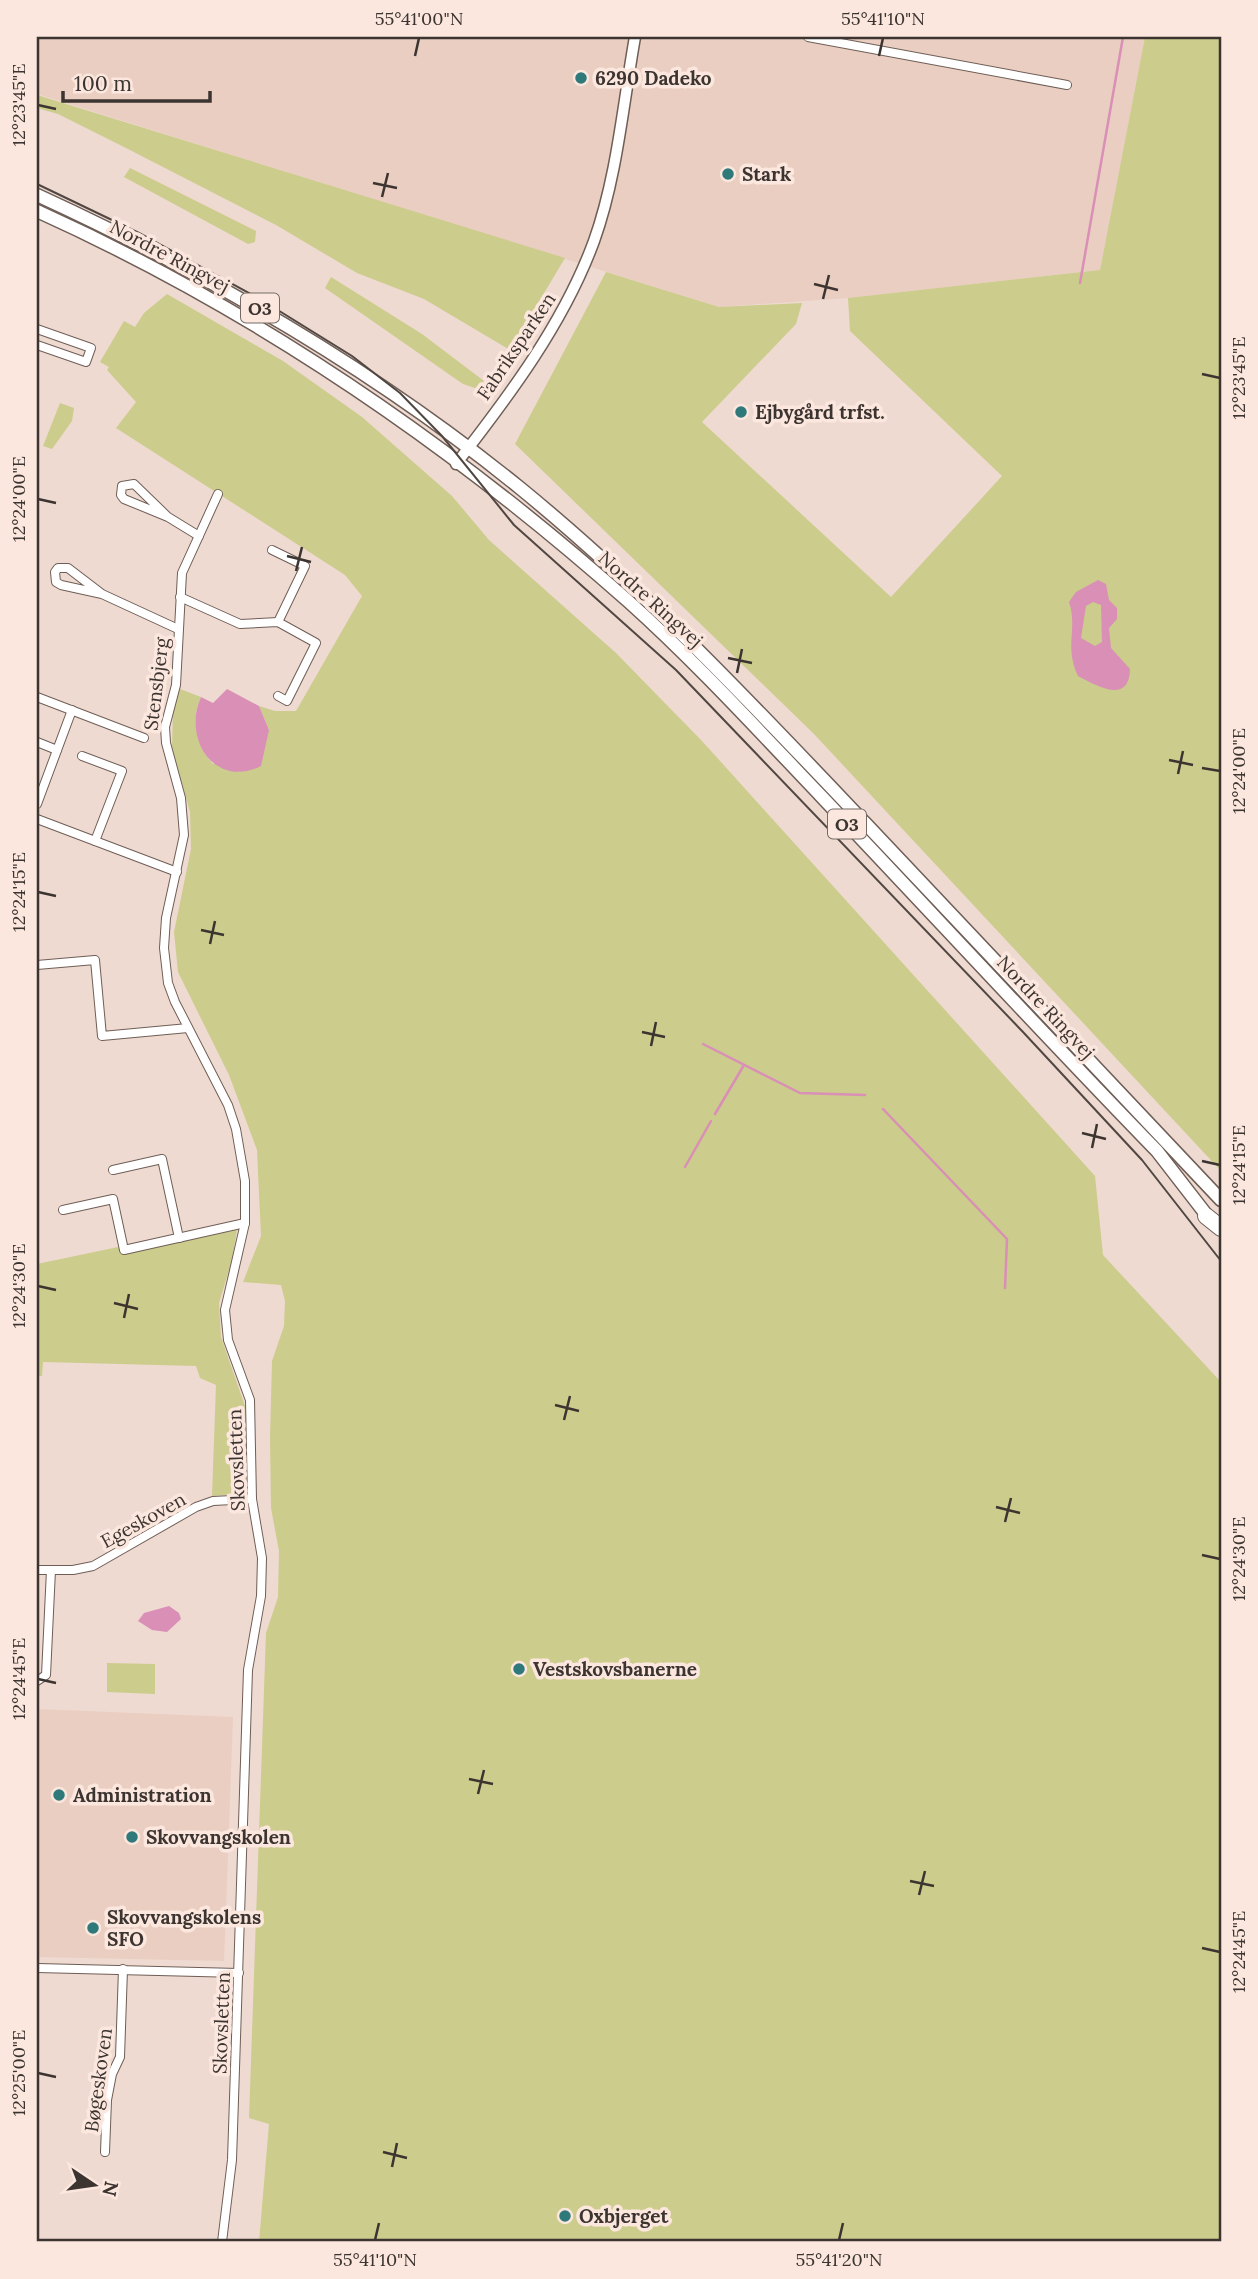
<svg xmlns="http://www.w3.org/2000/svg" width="1258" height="2279" viewBox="0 0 1258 2279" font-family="Lora,serif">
<rect width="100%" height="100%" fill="#eedad1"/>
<g fill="#eacec1">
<path d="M37,37H1145L1100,270L848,298L719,307L37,94Z"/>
<path d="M37,1709L233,1717L224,1961L37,1957Z"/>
</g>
<g fill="#cccc8c">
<path d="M1145,37H1221V1171L814,734L515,444L606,272L719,307L802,303L796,324L702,422L891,597L1002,476L850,331L848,298L1100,270Z"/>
<path d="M37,95L565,258L510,350L424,299L357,273L276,225L126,148L58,114L37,108Z"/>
<path d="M130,168L256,231L255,242L248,244L124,177Z"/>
<path d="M331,277L422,334L484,381L475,388L463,384L325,288Z"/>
<path d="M167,294L283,361L362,417L452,496L489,540L616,653L702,741L1095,1176L1103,1255L1221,1382V2242H259L269,2124L249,2118L266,1633L278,1597L279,1551L271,1508L270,1438L272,1361L284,1326L285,1301L281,1285L243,1282L261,1236L257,1150L229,1075L178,972L174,932L191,849L190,812L172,747L173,710L180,689L201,697C190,721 197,746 213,764L269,730L259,706L275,711H296L362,596L345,575L116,428L136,402L107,370L109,367L100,362L124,321L135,327L144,313Z"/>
<path d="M60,403L74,408L72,421L52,449L43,446Z"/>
<path d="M237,1230L232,1260L219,1303L221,1337L247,1412L246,1493L212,1496L216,1385L200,1378L196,1366L43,1362L42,1376H37V1264L118,1247L122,1254Z"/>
<path d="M107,1663L155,1664V1694L107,1692Z"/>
</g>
<g fill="#d98fb6" fill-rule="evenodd">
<path d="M1098,580L1106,584L1109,600L1117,608V619L1109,628L1111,648L1130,669C1129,705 1097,686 1078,676C1064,646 1078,629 1069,602L1076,592ZM1093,602L1101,605L1102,642L1095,646L1081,638L1086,606Z"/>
<path d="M227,689L259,706L269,730L261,766C215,789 182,739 201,697L213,703Z"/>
<path d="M169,1606L179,1613L181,1619L167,1632L152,1630L138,1621L144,1613Z"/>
</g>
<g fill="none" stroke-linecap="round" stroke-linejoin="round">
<g stroke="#d98fb6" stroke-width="2.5">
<path d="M1080,283L1123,37"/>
<path d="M703,1044L800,1093L865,1095"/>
<path d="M883,1109L1007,1239L1005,1288"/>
<path d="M715,1114L744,1065"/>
<path d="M685,1167L711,1121"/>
</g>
<g stroke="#6f5e56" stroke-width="10">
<g id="minor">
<path d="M808,37L1067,85"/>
<path d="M37,329L91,348L86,362L37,345"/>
<path d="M218,494L182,573L176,685L165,727L166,743L181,798L184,835L166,918L164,948L168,983L175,1002L228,1105L236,1129L245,1181V1223L225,1310L228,1340L250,1400L252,1499L262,1558L261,1596L248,1670L232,2160L222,2242"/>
<path d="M168,517L124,499L121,495L122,486L134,484L168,517L199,536"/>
<path d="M272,550L305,566L278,622"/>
<path d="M102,594L61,585L56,582L55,572L58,568H68L102,594L178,629"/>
<path d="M180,597L240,624L278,622L316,643L287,701L278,696"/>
<path d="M37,697L144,738"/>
<path d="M37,742L57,750"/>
<path d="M82,756L122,771L95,841"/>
<path d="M37,804L72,710"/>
<path d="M37,819L177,872"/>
<path d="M37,965L95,960L102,1036L188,1028"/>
<path d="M113,1170L162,1159L179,1238"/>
<path d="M63,1210L113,1199L124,1250L245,1223"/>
<path d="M37,1570H73L93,1566L196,1507L213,1501L252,1499"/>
<path d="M37,1681L46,1675L51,1570"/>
<path d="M37,1968L239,1973"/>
<path d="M105,2152L107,2100L112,2074L120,2057L123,1969"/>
</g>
</g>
<g stroke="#6f5e56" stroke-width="13">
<path id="tertiary" d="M456,464C509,396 564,323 594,241C617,177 623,104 635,37"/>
</g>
<g stroke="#6f5e56" stroke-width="15">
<g id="primary">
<path d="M37,195C209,274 373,369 520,488C645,590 754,706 865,823C984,948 1102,1074 1221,1200"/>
<path d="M37,211C252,308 451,444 628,601C696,662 758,730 821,796C933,914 1043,1034 1157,1151L1212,1222"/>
</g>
</g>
<g stroke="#6f5e56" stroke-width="18">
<path id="motorway" d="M1206,1216L1221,1228"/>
</g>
<use href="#minor" stroke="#fff" stroke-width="8"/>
<use href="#tertiary" stroke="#fff" stroke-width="10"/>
<use href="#primary" stroke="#fff" stroke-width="12"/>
<use href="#motorway" stroke="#fff" stroke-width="16"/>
<path stroke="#504742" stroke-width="2" d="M37,184L139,233L260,299L352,356L400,393L442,436L514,525L676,670L1023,1032L1142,1160L1221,1261"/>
</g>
<path fill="none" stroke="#3c3430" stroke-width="2.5" d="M415,56L419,38M879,56L883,38M38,105L56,109M373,183L397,188M382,197L388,173M814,284L838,290M823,299L829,275M1202,374L1220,378M38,499L56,503M287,556L311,562M296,571L302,547M728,658L752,663M737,673L742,649M1169,760L1193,765M1202,768L1220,771M1178,774L1183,751M38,892L56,896M201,930L224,935M210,944L215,921M642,1032L665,1037M651,1046L656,1022M1082,1133L1106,1139M1092,1148L1097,1124M1202,1161L1220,1165M38,1286L56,1290M114,1303L138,1309M124,1318L129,1294M555,1405L579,1411M564,1420L570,1396M996,1507L1020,1513M1005,1522L1011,1498M1202,1555L1220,1559M38,1679L56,1683M469,1779L493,1784M478,1794L484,1770M910,1881L934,1886M919,1895L925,1871M1202,1948L1220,1952M38,2073L56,2077M383,2152L407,2158M392,2167L397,2143M375,2240L379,2223M839,2240L843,2223"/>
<g fill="#2f797b" stroke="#fbe7de" stroke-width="2.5">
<circle cx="581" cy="78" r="7"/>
<circle cx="728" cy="174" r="7"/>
<circle cx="741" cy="412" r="7"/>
<circle cx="519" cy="1669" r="7"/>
<circle cx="59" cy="1795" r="7"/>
<circle cx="132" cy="1837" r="7"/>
<circle cx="93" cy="1928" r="7"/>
<circle cx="565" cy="2216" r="7"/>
</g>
<g text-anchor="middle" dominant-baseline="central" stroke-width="7" stroke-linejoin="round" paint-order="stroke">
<g fill="#fbe7de" stroke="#756a64" stroke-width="2">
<rect x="241" y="293.5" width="38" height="29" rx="5"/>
<rect x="828" y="809.5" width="38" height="29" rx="5"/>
</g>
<g font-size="18" font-weight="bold" fill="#3c3430">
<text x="260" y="308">O3</text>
<text x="847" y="824">O3</text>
</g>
<g font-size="19" font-weight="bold" fill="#3c3430" stroke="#fbe7de" text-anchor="start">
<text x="595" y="78">6290 Dadeko</text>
<text x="742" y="174">Stark</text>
<text x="755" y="412">Ejbygård trfst.</text>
<text x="533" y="1669">Vestskovsbanerne</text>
<text x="73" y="1795">Administration</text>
<text x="146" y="1837">Skovvangskolen</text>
<text x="107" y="1917">Skovvangskolens<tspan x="107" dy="22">SFO</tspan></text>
<text x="579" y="2216">Oxbjerget</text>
</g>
<g font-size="19" fill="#3c3430" stroke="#fbe7de">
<text transform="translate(170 256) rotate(28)">Nordre Ringvej</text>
<text transform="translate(516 346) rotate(-56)">Fabriksparken</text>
<text transform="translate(651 599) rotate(42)">Nordre Ringvej</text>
<text transform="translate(156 684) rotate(-83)">Stensbjerg</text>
<text transform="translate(1046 1007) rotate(47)">Nordre Ringvej</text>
<text transform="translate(236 1460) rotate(-92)">Skovsletten</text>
<text transform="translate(143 1520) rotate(-29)">Egeskoven</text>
<text transform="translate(221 2023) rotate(-88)">Skovsletten</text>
<text transform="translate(98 2080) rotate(-82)">Bøgeskoven</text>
</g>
</g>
<rect width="1258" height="2279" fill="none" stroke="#fbe7de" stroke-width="77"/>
<g transform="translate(94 2185) rotate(103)" stroke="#fbe7de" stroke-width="5" paint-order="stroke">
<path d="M0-5L12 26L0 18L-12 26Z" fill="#3c3430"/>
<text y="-10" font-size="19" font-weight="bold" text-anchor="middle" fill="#3c3430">N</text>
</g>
<path d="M63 91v10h147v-10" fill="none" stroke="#3c3430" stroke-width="3.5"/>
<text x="74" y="91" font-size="21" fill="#3c3430" stroke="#fbe7de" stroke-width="5" paint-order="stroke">100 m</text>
<rect x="38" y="38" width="1182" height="2202" fill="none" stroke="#3c3430" stroke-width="2.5"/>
<g font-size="18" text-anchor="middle" fill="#3c3430">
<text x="419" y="25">55°41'00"N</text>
<text x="883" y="25">55°41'10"N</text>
<text transform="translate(19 105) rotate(-90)" y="6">12°23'45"E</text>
<text transform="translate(1239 378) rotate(-90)" y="6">12°23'45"E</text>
<text transform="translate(19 499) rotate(-90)" y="6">12°24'00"E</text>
<text transform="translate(1239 771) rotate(-90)" y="6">12°24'00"E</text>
<text transform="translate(19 892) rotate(-90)" y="6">12°24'15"E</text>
<text transform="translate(1239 1165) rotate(-90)" y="6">12°24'15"E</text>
<text transform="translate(19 1286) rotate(-90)" y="6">12°24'30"E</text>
<text transform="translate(1239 1559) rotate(-90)" y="6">12°24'30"E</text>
<text transform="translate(19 1679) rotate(-90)" y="6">12°24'45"E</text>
<text transform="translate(1239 1952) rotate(-90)" y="6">12°24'45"E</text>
<text transform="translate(19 2073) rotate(-90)" y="6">12°25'00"E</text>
<text x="375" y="2266">55°41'10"N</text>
<text x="839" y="2266">55°41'20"N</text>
</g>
</svg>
